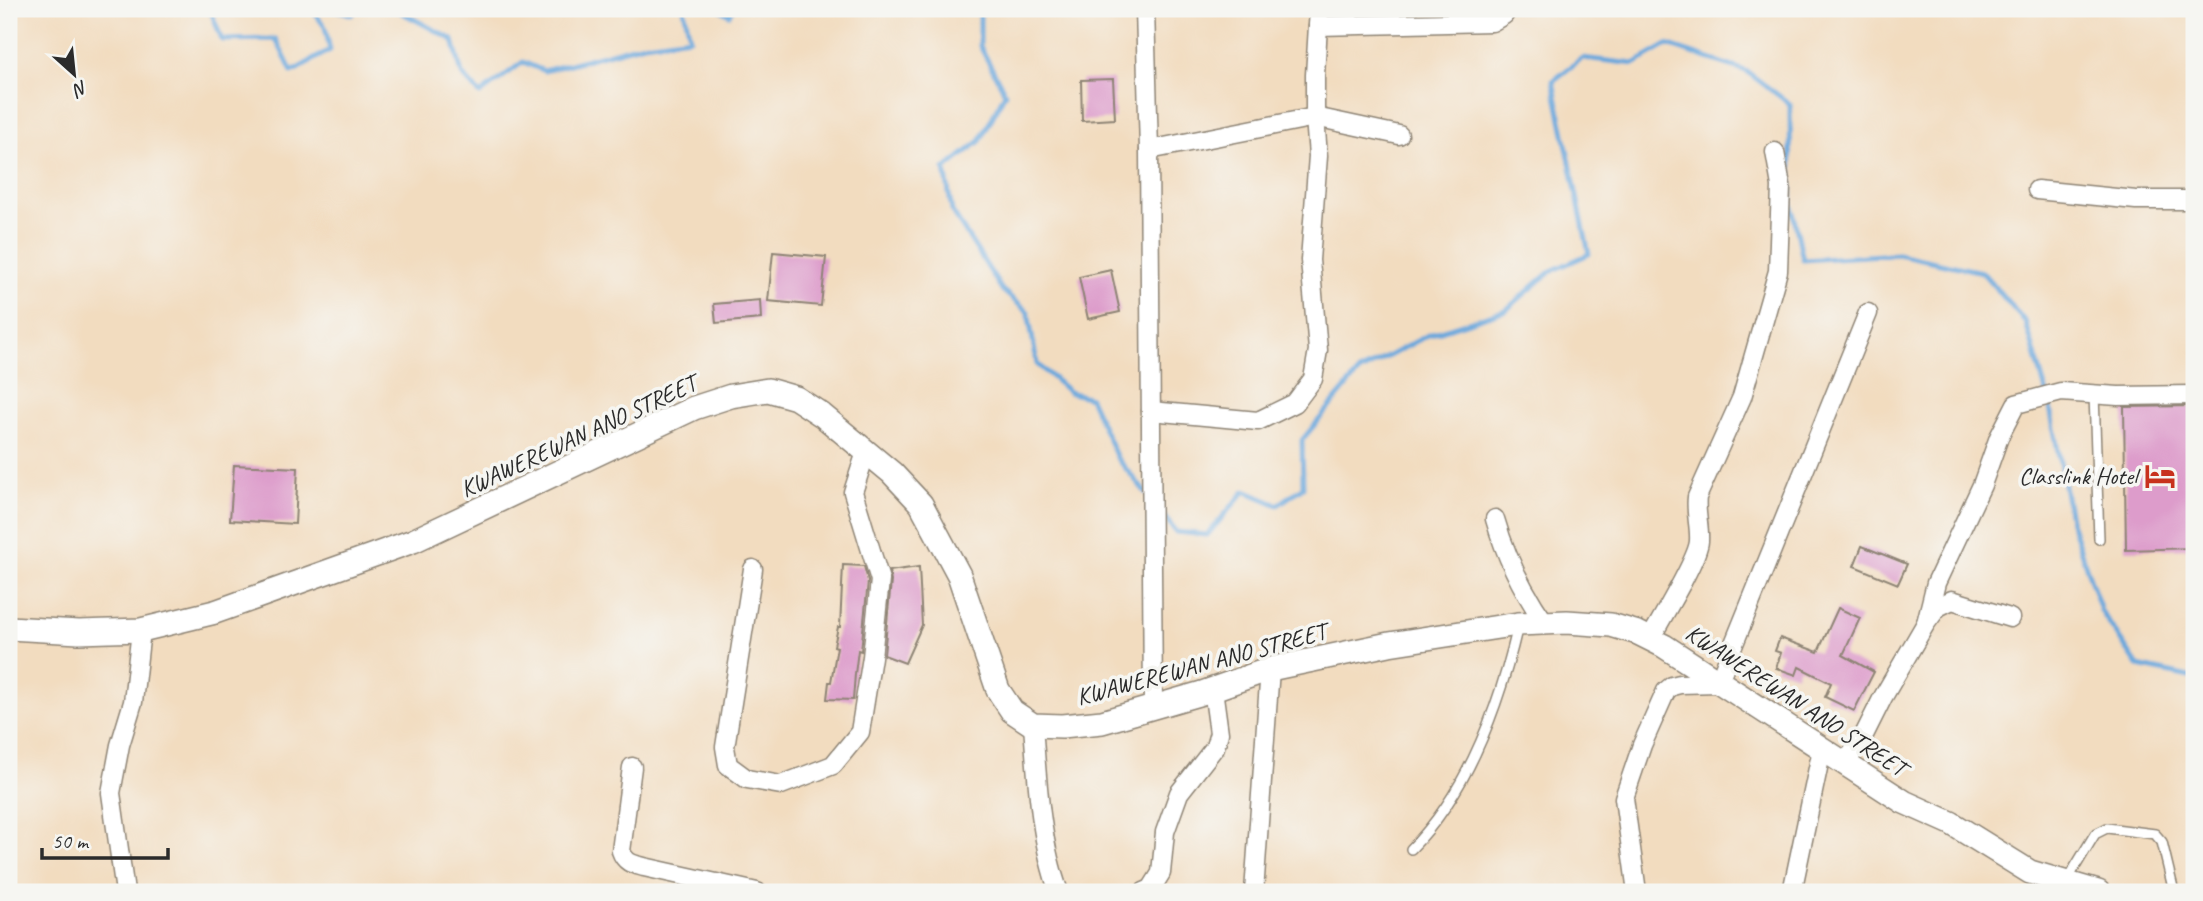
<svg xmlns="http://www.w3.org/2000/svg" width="2203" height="901" viewBox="0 0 2203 901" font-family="Caveat,sans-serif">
<rect width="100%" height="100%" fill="#f6f6f2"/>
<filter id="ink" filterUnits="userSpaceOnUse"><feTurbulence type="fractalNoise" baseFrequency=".0143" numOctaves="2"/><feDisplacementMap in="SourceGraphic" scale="14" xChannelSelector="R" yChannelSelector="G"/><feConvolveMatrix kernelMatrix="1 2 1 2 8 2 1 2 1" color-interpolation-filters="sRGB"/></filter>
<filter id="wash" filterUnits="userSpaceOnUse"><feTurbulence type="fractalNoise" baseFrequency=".00686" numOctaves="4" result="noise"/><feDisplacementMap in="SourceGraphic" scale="28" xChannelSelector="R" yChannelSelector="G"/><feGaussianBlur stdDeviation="1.57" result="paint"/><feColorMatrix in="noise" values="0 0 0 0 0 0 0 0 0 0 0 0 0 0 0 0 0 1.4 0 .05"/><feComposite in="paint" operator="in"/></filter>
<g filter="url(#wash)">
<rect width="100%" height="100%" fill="#f2dcbf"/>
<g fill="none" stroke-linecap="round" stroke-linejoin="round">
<g stroke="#6aa7dc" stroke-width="5">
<path d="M210,9L222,40L276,39L292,72L330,50L325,27L312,9"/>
<path d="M335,9L352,15L356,9"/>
<path d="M395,9L453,40L462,74L480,94L523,62L544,71L644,44L690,38L684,9"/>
<path d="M720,9L729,15L733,9"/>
<path d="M980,9V46L1005,93L980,141L945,169L952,211L1002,290L1028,312L1037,364L1069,392L1090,398L1117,458L1146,493"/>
<path d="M1156,506L1176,532L1207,535L1245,491L1278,505L1303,487L1302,440L1359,372L1428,335L1506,310L1551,271L1589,254L1553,81L1582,58L1634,64L1667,45L1746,71L1790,104L1791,202L1803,260L1898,254L1982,272L2026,323L2049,401L2070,519L2101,611L2138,666L2194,678"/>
</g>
</g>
<g id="blocks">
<g fill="#dd9ccb">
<path d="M1113,79L1115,119L1082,121L1081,80Z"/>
<path d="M773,252L826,257L821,306L768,301Z"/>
<path d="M1111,270L1120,312L1088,319L1079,277Z"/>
<path d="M760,300L761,319L716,323L714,304Z"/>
<path d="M2194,406V548L2126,550L2124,407Z"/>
<path d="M234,465L298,468L295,524L230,520Z"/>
<path d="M1862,546L1907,564L1898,584L1854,566Z"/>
<path d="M843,565L864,566L868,581L861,651L858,650L855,674L853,700L827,699L829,682H831L837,647L834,646L838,627H840Z"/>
<path d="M919,567L922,625L905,663L884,655L891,581L889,571Z"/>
<path d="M1838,608L1860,618L1843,655L1874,672L1854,711L1825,697L1831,683L1799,667L1796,675L1776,668L1781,653L1775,651L1780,638L1818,652Z"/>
</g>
</g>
</g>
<g filter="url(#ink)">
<use href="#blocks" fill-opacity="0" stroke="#8e8475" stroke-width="2"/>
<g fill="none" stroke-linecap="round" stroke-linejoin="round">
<g stroke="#8e8475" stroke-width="12">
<g id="service">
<path d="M2094,394L2099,539"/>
<path d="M1411,849C1468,792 1500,703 1518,626"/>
<path d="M2066,882L2095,834L2107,828L2155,834L2162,842L2174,892"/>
</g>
</g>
<g stroke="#8e8475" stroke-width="21">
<g id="minor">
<path d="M1145,9L1149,150L1153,707"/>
<path d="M1318,26L1492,22L1504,15L1507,9"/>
<path d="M1149,150L1315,117L1399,135"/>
<path d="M2037,190L2136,200H2194"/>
<path d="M1151,411L1258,421L1295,403L1313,379L1318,350L1310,260L1318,156L1315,117V75L1319,9"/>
<path d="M1495,519C1506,558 1522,590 1545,623"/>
<path d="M753,569L725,747L728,765L747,779L781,785L833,765L860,732L872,657L880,580L853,492L866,452"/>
<path d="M1926,623L1936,583L1982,485L1999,437L2016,404L2061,392L2118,396L2194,395"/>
<path d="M1650,639C1661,619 1698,559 1699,541C1700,526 1695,513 1697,497L1742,397L1778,271L1781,186L1775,152"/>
<path d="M1033,725C1037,778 1040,842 1059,892"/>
<path d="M1846,762L1862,739L1883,697L1926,623L1938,607L1952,600L2010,618"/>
<path d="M632,767L621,851C625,863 633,864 644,867L757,892"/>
<path d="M125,892L111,793L120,745L133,702L141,630"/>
<path d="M1144,892L1151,889L1161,873L1165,832L1179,793L1215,747L1219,733L1213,689"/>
<path d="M1254,892L1270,669"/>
<path d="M1637,892L1624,798L1642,745L1666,691L1672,686L1680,684L1718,683L1868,313"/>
<path d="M1792,892L1822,749"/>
</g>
</g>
<g stroke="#8e8475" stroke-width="26">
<path id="tertiary" d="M9,628L79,632L141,630L215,612L413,541L694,408L731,396L768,390L796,398L822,415L892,473L921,504L959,575L998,690L1012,711L1033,725L1062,726L1102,722L1202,693L1270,669L1389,644L1518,624L1567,622L1611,625L1638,633L1664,646L1904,802L1951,823L2030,872L2098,892"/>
</g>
<use href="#service" stroke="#fff" stroke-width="9"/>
<use href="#minor" stroke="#fff" stroke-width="18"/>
<use href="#tertiary" stroke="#fff" stroke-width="23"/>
</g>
</g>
<defs>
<g id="hotel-bare" transform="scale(2.415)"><path d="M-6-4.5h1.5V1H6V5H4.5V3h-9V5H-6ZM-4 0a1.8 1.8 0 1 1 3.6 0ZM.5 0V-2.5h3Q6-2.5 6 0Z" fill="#c8321e" stroke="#f6f6f2" stroke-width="2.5" paint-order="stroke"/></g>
</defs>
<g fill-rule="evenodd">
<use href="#hotel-bare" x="2160" y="476"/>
</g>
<g text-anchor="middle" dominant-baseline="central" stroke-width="7" stroke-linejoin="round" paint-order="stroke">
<g font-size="24" fill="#2b2b2b" stroke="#f6f6f2">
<text transform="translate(578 436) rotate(-25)">KWAWEREWAN ANO STREET</text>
<text transform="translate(1201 664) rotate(-15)">KWAWEREWAN ANO STREET</text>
<text transform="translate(1796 700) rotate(33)">KWAWEREWAN ANO STREET</text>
</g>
<g font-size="24" fill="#2b2b2b" stroke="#f6f6f2" text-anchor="end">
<text x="2137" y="476">Classlink Hotel</text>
</g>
</g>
<rect width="2203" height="901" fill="none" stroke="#f6f6f2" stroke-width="35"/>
<g transform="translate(74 74) rotate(153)" stroke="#f6f6f2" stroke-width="5" paint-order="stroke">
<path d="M0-5L12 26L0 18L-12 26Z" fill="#2b2b2b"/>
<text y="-10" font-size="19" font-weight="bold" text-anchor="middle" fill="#2b2b2b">N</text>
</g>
<path d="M42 848v10h126v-10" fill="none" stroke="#2b2b2b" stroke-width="3.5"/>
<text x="52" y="848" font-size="21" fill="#2b2b2b" stroke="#f6f6f2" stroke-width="5" paint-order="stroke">50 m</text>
</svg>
